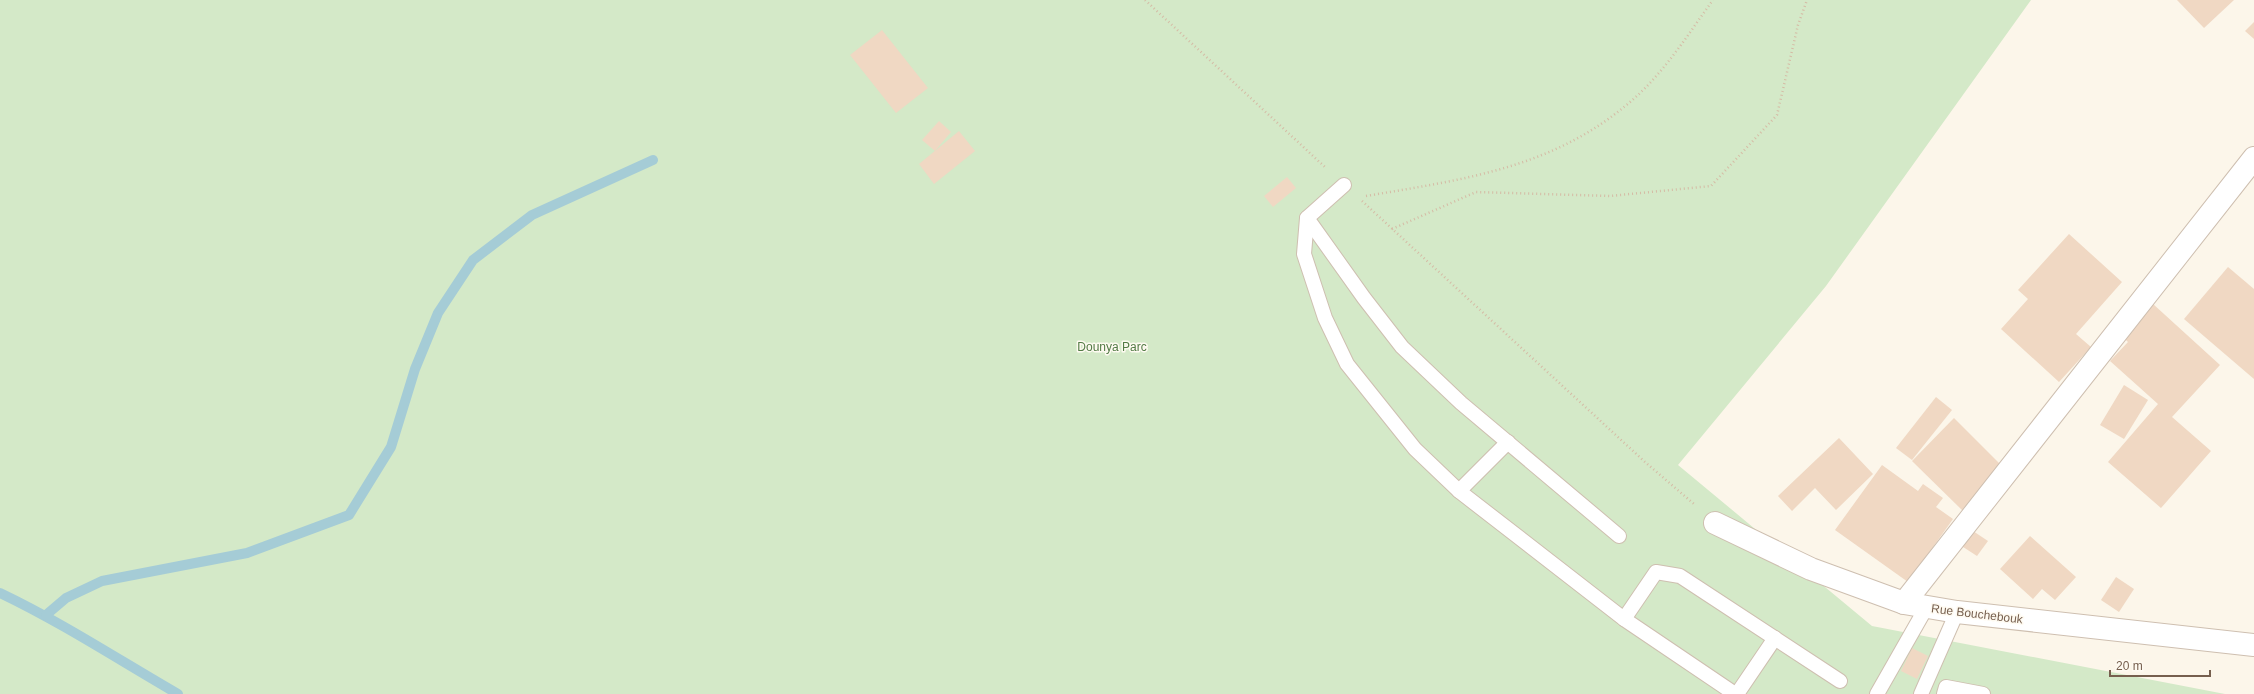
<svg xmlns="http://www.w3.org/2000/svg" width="2254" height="694" viewBox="0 0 2254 694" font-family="Helvetica,sans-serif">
<rect width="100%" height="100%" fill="#fcf6ea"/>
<path fill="#d4e9c8" d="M0,0H2031L1826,286L1678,465L1872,626L2225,694H0Z"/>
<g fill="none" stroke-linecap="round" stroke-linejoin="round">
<g stroke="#a5ccd6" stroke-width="10">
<path d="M0,593C61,622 119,660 178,694"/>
<path d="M46,615L66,598L102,581L247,553L349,515L391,447L415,369L438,313L473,260L532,215L653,160"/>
</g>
</g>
<g fill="#f0d8c3">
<path d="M2177,0H2234L2204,28Z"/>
<path d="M2254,22V39L2245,31Z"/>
<path d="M882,30L928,88L896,113L850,55Z"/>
<path d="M939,121L951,132L935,151L922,140Z"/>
<path d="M959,131L975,151L934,184L919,164Z"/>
<path d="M1287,177L1296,188L1273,207L1264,196Z"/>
<path d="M2069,234L2122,282L2076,334L2091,347L2059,382L2001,329L2028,299L2018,290Z"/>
<path d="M2228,267L2254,289V379L2184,319Z"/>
<path d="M2153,304L2220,365L2172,417L2211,451L2161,508L2108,462L2158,404L2110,361L2128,342L2123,337Z"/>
<path d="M2124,385L2148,400L2124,439L2100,425Z"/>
<path d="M1936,397L1952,410L1912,460L1896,448Z"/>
<path d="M1954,418L2005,469L1963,511L1912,461Z"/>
<path d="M1839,438L1873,474L1836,510L1815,488L1792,511L1778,496Z"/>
<path d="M1882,465L1918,491L1923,484L1943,498L1936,507L1953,519L1908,582L1835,530Z"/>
<path d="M1970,529L1988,541L1977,556L1960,545Z"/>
<path d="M2030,536L2076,577L2055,600L2042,589L2033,599L2000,569Z"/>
<path d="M2116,577L2134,589L2119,612L2101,600Z"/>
<path d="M1912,648L1928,656L1917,679L1901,671Z"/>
</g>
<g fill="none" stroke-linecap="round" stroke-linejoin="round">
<g stroke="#cebfb0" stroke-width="16">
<g id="lane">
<path d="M1344,185L1307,218L1304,254L1325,318L1347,364L1415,449L1459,491L1624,619L1735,694"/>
<path d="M1307,218L1364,298L1402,347L1461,403L1619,536"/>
<path d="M1459,491L1508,442"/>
<path d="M1624,619L1656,572L1680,576L1840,681"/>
<path d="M1737,694L1775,638"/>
<path d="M1877,694L1926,608"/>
<path d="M1921,694L1957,612"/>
<path d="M1944,694L1946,687L1983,694"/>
</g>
</g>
<g stroke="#cebfb0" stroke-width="24">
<g id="street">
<path d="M1715,523L1811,569L1904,603L1957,612L2254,645"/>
<path d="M1904,603L2254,158"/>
</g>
</g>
<g stroke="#d5bba5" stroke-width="2.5" stroke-dasharray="1 3" stroke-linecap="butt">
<path d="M1145,0L1326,168"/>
<path d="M1366,196C1460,180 1548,169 1624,107C1661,78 1686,37 1713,0"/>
<path d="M1362,201L1645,462L1694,504"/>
<path d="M1392,229L1476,192L1610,196L1711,186L1777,115L1798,25L1807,0"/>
</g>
<use href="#lane" stroke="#fff" stroke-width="14"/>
<use href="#street" stroke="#fff" stroke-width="22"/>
</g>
<g text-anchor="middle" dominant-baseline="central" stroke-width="3" stroke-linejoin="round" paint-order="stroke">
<g font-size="12" fill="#537b46" stroke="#fefaf1">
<text x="1112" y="347">Dounya Parc</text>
</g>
<g font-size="12" fill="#765f4e" stroke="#fefaf1">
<text transform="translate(1977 614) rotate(7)">Rue Bouchebouk</text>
</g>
</g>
<path d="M2110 670v6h100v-6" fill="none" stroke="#765f4e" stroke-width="2"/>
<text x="2116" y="670" font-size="12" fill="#765f4e" stroke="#fefaf1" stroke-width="3" paint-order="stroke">20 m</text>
</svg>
